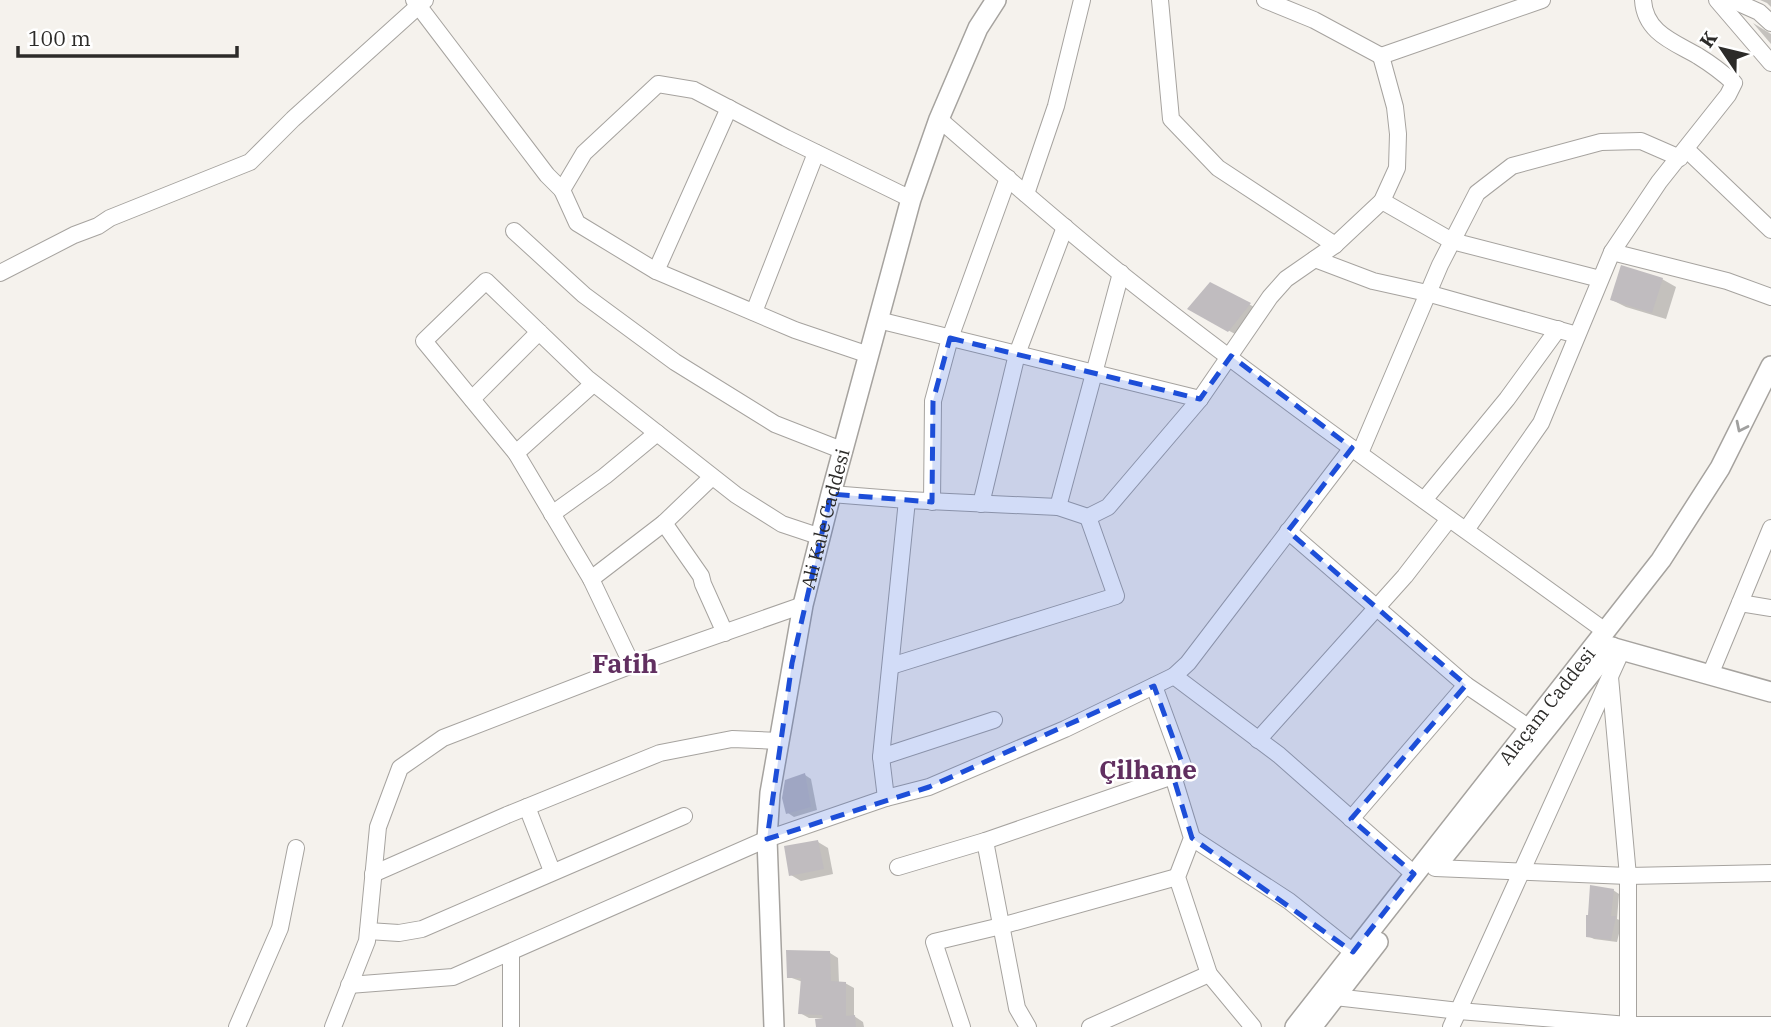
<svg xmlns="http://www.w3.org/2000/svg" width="1771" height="1027" viewBox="0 0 1771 1027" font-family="'IBM Plex Serif',serif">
<rect width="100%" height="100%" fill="#f5f2ed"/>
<g fill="#0003">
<path d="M1760,0H1771V7L1767,3Z"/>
<path d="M1753,23L1771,34V44Z"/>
<path d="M1662,279L1676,287L1666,319L1626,307L1612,300Z"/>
<path d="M1211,284L1256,308L1235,334L1189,309Z"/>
<path d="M805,775L811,779L817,810L794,817L788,813Z"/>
<path d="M818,842L828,848L833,874L801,881L791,875Z"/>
<path d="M1613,890L1619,894L1617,919L1622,921L1617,942L1594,939L1588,936Z"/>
<path d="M830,953L838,958L839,983H845L854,988V1016L863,1022L864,1027H825L824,1018H809L800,1013L803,982L789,977Z"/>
</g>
<g fill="#c0bcbf">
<path d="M1621,265L1663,278L1652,313L1610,300Z"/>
<path d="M1210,282L1251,303L1228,332L1187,309Z"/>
<path d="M805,773L811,807L786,814L782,798L785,780Z"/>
<path d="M818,840L824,869L789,876L784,846Z"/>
<path d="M1590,885L1614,889L1611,916H1616L1611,940L1586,937V915H1588Z"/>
<path d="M786,950L830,951L831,981L846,982V1016L855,1015L856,1027H816L815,1019L823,1018L822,1015L798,1014L801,978H787Z"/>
</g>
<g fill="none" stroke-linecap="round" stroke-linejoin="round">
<g stroke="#a6a39f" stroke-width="18">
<g id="minor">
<path d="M414,0L547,175L562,190"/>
<path d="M1160,0L1171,119L1218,168L1335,245"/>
<path d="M1265,0L1314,20L1381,56"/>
<path d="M1717,0L1771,63"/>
<path d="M1732,0L1759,12L1771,23"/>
<path d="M1381,56L1542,0"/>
<path d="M939,119C999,171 1058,223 1120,273C1277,398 1443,513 1605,631"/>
<path d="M1686,149L1771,230"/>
<path d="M1026,194L1056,106L1082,0"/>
<path d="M1382,201L1452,241L1600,279"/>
<path d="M514,231L584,295L675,362L775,424L844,451"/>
<path d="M1612,252L1727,281L1771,297"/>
<path d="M1315,259L1373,281L1427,293L1577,335"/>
<path d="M656,271L729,108"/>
<path d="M0,273L74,235L98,226L110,218L250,162L293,119L425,0"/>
<path d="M754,312L816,153"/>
<path d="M878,320L1200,399"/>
<path d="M869,355L795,330L656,271L577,223L562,190L584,153L658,84L694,90L786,138L911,199"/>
<path d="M472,399L539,332"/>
<path d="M516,453L593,384"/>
<path d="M1360,453L1440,265L1477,193L1512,166L1601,142L1641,141L1680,158"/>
<path d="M831,494L907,500L1058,507L1088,517L1108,507L1200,399L1270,297L1286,279L1335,245L1382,201L1397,168L1398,134L1395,107L1381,56"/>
<path d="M1424,500L1507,399L1558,329"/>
<path d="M932,502L933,401L950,338L1008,178"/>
<path d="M981,504L1017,354L1065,227"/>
<path d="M1058,507L1121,273"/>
<path d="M552,514L605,476L657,433"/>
<path d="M664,523L701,576L703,584L725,633"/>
<path d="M1466,530L1541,423L1612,252L1659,182L1728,95L1734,83C1723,73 1711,64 1698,56C1674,42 1645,33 1643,0"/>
<path d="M1288,531L1466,685L1528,727"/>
<path d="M591,579L664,523L712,477"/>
<path d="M1740,603L1771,608"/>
<path d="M632,665L591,579L516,453L424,341L486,281L587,378L736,495L782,524L821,537"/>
<path d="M891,666L1116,596L1088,517"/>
<path d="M1710,675L1771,528"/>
<path d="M1174,676L1279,755L1414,874"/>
<path d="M1610,677L1628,876V1027"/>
<path d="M1154,686L1185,771L1173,776L1192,838L1177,877L1209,974L1253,1027"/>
<path d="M1258,740L1405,576L1449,519"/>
<path d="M881,757L994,720"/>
<path d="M886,798L881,757L907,500"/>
<path d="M527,807L552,871"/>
<path d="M1351,819L1466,685"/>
<path d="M1192,838L1289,901L1353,952"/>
<path d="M985,841L1017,1008L1028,1027"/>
<path d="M898,867L985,841L1173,776"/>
<path d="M1435,868L1628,876L1771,873"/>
<path d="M373,874L507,815L660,753L732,739L779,741"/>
<path d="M368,931L399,933L422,929L684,816"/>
<path d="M511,953V1027"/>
<path d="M349,985L453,977L767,839L886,798L929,787L1065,729L1174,676L1188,663L1352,448"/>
<path d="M1335,997L1459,1011L1628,1025H1771"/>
<path d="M237,1027L280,928L296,848"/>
<path d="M333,1027L367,941L378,827L400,768L443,738L632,665L803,605"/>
<path d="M962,1027L934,942L1001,926L1177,877"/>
<path d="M1090,1027L1209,974"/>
<path d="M1451,1027L1622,650"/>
</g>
</g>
<g stroke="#a6a39f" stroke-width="22">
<g id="major">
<path d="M1600,644L1771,692"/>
<path d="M1441,860L1612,647"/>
<path id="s1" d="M774,1027L767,839L770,793L803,605L831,494L911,199L939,119L978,28L996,0"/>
<path id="s2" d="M1295,1027L1661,560L1720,468L1771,366"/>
<path d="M1312,1027L1378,942"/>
</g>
</g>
<use href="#minor" stroke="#fff" stroke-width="16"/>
<use href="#major" stroke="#fff" stroke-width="19"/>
</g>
<defs><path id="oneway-chevron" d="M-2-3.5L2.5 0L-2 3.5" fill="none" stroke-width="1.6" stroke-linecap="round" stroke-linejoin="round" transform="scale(1.75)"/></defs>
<use stroke="#a0a09f" href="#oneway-chevron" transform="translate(1741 427) rotate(116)"/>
<path fill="#1d4ed8" fill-opacity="0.2" stroke="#1d4ed8" stroke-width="5" stroke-dasharray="14 9" stroke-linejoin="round" d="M950,338L1200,399L1231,356L1352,448L1288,531L1466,685L1351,819L1414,874L1353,952L1192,838L1173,776L1185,771L1154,686L929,787L767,839L792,663L831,494L932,502L933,401Z"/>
<g text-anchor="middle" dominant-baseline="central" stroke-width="5" stroke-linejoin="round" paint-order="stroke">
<g font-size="19" fill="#2c2b29" stroke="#fff">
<text stroke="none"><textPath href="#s1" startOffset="514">Ali Kale Caddesi</textPath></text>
<text stroke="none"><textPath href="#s2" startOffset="408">Alaçam Caddesi</textPath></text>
</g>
<g font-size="26" font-weight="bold" fill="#612f60" stroke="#fff">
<text x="625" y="663">Fatih</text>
<text x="1148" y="769">Çilhane</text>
</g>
</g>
<g transform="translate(1722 49) rotate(305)" stroke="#ffffff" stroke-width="5" paint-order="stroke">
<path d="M0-5L12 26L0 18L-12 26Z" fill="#2c2b29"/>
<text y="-10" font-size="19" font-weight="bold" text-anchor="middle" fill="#2c2b29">K</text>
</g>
<path d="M18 46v10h219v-10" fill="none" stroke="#2c2b29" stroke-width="3.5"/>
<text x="28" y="46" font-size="21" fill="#2c2b29" stroke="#ffffff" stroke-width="5" paint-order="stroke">100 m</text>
</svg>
